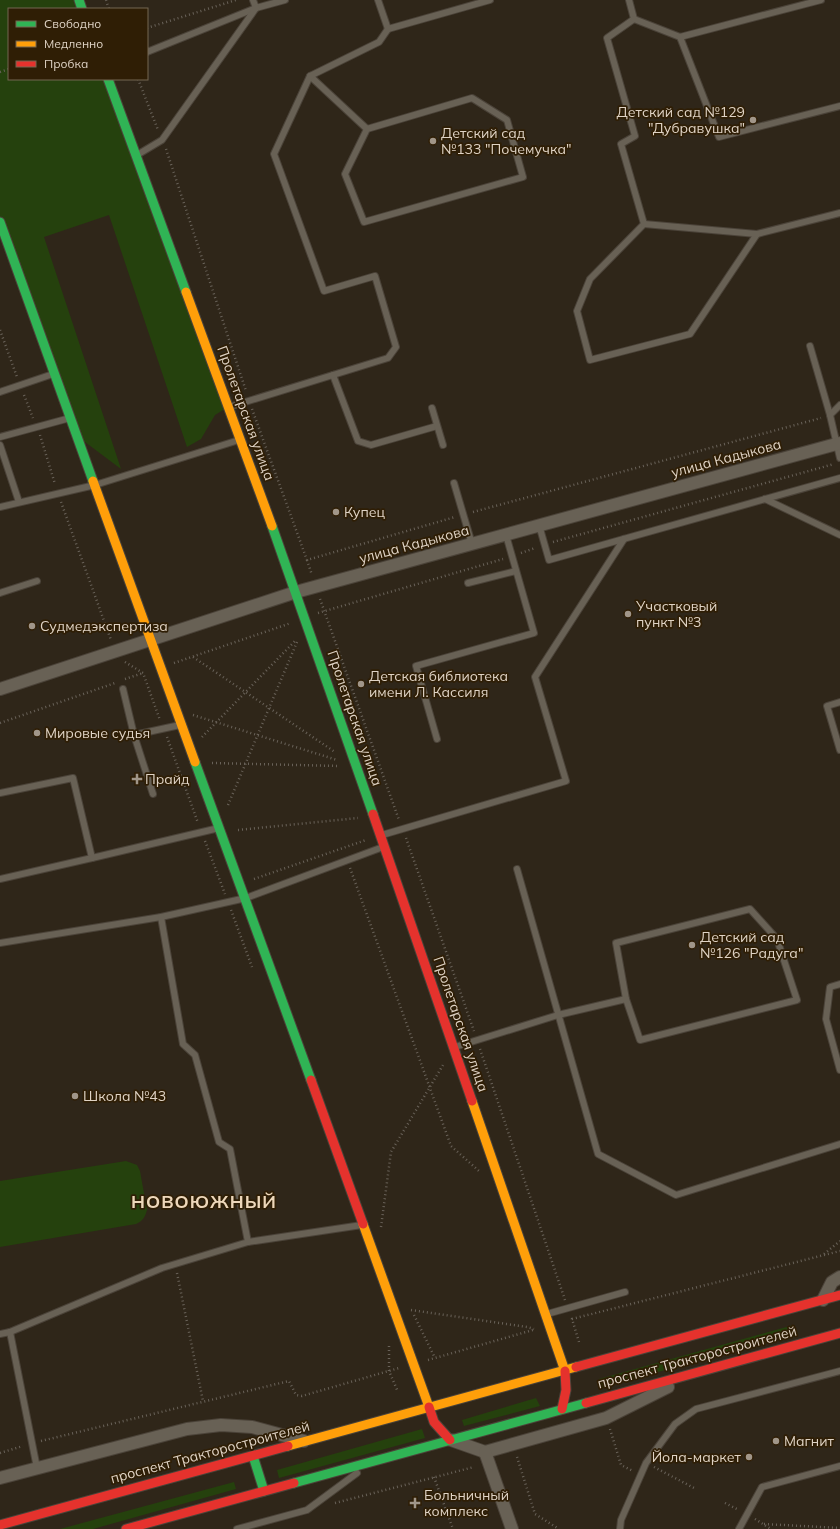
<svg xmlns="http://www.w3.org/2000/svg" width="840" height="1529" viewBox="0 0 840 1529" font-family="Mulish,sans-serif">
<rect width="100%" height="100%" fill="#2f2619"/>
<g fill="#25410d">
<path d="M0,0H79L82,9H9V79H108L228,407L215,415L201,439L187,447L109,215L44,237L121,469L77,436L0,220Z"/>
<path d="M126,1161L137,1165L140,1171L147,1210C145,1217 143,1221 136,1224L0,1247V1181Z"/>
<path d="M794,1325L795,1333L602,1388L599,1379Z"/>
<path d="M536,1398L540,1406L464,1426L462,1420Z"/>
<path d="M422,1429L425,1438L279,1478L277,1470Z"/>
<path d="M234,1482L236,1489L93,1529H60Z"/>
</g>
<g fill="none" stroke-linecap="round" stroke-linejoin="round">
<g stroke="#4b4339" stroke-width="8">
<g id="lane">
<path d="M253,0L256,8L285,0"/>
<path d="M378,0L388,29L490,0"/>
<path d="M629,0L634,19L607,38L635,136L621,144L644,224L590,279L577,311L590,360L690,334L757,234L840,213"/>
<path d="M634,19L680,37L821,0"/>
<path d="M680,37L719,137L840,106"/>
<path d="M147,52L256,8"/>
<path d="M310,76L367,129L472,98L507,120L523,177L364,222L345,174L367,129"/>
<path d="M137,155L162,140L256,8"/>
<path d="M644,224L757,234"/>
<path d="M810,346L830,415"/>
<path d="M333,375L358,441L371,445L437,426"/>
<path d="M0,392L53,374"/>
<path d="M840,405L830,415L840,458"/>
<path d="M229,407L388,358L396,347L375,276L324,291L274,154L310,76L379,42L388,29"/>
<path d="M432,408L443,445"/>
<path d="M0,437L70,418"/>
<path d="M0,445L19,502"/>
<path d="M454,483L472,544"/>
<path d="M765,499L840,535"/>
<path d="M0,507L95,485L239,440"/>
<path d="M539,525L549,560L840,478"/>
<path d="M468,583L516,571"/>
<path d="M0,593L37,581"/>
<path d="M123,689L134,735L153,794"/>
<path d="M840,702L827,706L840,750"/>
<path d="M134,735L180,725"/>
<path d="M437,739L416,666L534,633L506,535"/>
<path d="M0,793L73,778L92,858L0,879"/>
<path d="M382,835L566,781L535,677L624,539"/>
<path d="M92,858L219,828"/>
<path d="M517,869L598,1154L676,1195L840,1144"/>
<path d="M750,909L777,939L797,1000L640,1040L626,999L616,943Z"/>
<path d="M0,943L161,917L246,898L383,847"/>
<path d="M840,984L830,987L826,1019L840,1070"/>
<path d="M455,1047L558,1015L626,999"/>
<path d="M248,1242L362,1225"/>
<path d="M547,1314L625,1292"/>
<path d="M10,1332L37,1468"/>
<path d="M0,1334L10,1332L162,1268L248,1242L230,1149L219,1142L195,1055L183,1044L161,917"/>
<path d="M237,1529L307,1510L357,1473"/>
<path d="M620,1529L621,1520L646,1463L675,1424L696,1409L840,1371"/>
<path d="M739,1529L762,1487L840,1466"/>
</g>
</g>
<g stroke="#4b4339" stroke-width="14">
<g id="street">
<path d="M0,689L296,592L840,443"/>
<path d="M823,1300L832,1282L840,1277"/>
<path d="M451,1440L485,1452"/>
<path d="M485,1452L606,1418L668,1387"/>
<path d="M485,1452L512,1529"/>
<path d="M0,1478L187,1429L221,1425L252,1427L304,1441"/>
</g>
</g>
<g stroke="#4b4339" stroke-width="11">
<g id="fast">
<path d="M79,0L82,9"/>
<path d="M108,79L186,292"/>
<path d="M0,222L93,481"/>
<path d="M272,526L373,814"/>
<path d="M195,762L311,1080"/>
<path d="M253,1456L264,1491"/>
<path d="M294,1483L586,1403"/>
</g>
</g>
<g stroke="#4b4339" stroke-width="11">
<g id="slow">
<path d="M186,292L272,526"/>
<path d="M93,481L195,762"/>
<path d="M472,1101L565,1371"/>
<path d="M363,1224L429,1407"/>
<path d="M288,1446L576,1367"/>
</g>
</g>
<g stroke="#4b4339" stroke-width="11">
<g id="jam">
<path d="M373,814L472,1101"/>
<path d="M311,1080L363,1224"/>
<path d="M576,1367L840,1295"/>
<path d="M586,1403L840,1333"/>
<path d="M429,1407L434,1422L450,1440"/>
<path d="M562,1409L566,1390L565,1371"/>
<path d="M0,1525L288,1446"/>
<path d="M126,1529L294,1483"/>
</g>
</g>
<g stroke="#696259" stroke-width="2.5" stroke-dasharray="1 3" stroke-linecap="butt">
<path d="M106,0L109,9"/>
<path d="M147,28L236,0"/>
<path d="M0,72L9,69"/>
<path d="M138,79L158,130"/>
<path d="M166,149L246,391"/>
<path d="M0,330L17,377"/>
<path d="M24,395L33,418"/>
<path d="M252,409L307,560L455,517"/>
<path d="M40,435L55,484"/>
<path d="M61,502L111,640"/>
<path d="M473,512L821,418"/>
<path d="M553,542L834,464"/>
<path d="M521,553L535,548"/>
<path d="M307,560L312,575"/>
<path d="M320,599L399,820"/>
<path d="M318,613L503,559"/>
<path d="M193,657L335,752"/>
<path d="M125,662L143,673L160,720"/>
<path d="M174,663L291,623"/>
<path d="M125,679L143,673"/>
<path d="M193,715L337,760"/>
<path d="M0,723L115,683"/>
<path d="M167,737L198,823"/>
<path d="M202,737L296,640"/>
<path d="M212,763L339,766"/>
<path d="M228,805L297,642"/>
<path d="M238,830L358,818"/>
<path d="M406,838L474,1031"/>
<path d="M205,841L225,894"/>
<path d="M350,868L451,1146L479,1171"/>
<path d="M254,879L366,840"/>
<path d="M231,910L252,967"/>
<path d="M480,1049L565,1300"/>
<path d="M381,1227L391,1152L443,1065"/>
<path d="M824,1254L840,1241"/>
<path d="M177,1273L203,1401"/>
<path d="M411,1310L527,1327L534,1329"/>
<path d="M414,1315L435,1358"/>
<path d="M579,1342L572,1319L840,1251"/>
<path d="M389,1346V1371L398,1392"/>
<path d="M428,1360L533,1330"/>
<path d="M610,1429L621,1465L633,1471"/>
<path d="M41,1441L289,1381L296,1395L302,1396L399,1368"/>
<path d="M0,1453L23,1446"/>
<path d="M517,1457L535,1514L559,1529"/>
<path d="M654,1467L696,1489"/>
<path d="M434,1477L453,1529"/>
<path d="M335,1503L474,1467"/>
<path d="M725,1503L739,1510"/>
<path d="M755,1519L771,1529"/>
<path d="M764,1524L840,1528"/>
</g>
<use href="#lane" stroke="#686155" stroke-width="6"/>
<use href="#street" stroke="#686155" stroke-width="12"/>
<use href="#fast" stroke="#30b455" stroke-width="9"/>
<use href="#slow" stroke="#ff9f0a" stroke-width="9"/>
<use href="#jam" stroke="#e5322d" stroke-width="9"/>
</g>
<g fill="#a19689" stroke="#2f1e05" stroke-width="1.5">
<circle cx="753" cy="120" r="4"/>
<circle cx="433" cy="141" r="4"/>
<circle cx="336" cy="512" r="4"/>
<circle cx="628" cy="614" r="4"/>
<circle cx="32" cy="626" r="4"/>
<circle cx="361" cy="684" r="4"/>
<circle cx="37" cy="733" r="4"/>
<path d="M135 773h4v4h4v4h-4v4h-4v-4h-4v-4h4z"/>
<circle cx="692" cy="945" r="4"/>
<circle cx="75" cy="1096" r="4"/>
<circle cx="776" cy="1441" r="4"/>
<circle cx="749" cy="1457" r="4"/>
<path d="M413 1497h4v4h4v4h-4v4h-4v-4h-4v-4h4z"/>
</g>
<g text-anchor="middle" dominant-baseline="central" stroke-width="3.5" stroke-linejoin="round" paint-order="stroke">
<g font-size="14" fill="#dfd3c5" stroke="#2f1e05" text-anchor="start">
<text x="745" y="112" text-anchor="end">Детский сад №129<tspan x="745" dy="16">"Дубравушка"</tspan></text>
<text x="441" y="133">Детский сад<tspan x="441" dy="16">№133 "Почемучка"</tspan></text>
<text x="344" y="512">Купец</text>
<text x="636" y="606">Участковый<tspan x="636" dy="16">пункт №3</tspan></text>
<text x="40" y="626">Судмедэкспертиза</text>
<text x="369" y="676">Детская библиотека<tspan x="369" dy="16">имени Л. Кассиля</tspan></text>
<text x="45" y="733">Мировые судья</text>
<text x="145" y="779">Прайд</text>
<text x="700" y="937">Детский сад<tspan x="700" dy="16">№126 "Радуга"</tspan></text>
<text x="83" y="1096">Школа №43</text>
<text x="784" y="1441">Магнит</text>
<text x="741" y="1457" text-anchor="end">Йола-маркет</text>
<text x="424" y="1495">Больничный<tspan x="424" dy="16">комплекс</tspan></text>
</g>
<g font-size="14" fill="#dfd3c5" stroke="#2f1e05">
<text transform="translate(246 413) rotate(70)">Пролетарская улица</text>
<text transform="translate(726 458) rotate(-15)">улица Кадыкова</text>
<text transform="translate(414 544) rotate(-15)">улица Кадыкова</text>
<text transform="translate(355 718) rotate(71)">Пролетарская улица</text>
<text transform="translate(461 1024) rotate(71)">Пролетарская улица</text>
<text transform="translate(697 1357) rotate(-15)">проспект Тракторостроителей</text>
<text transform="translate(210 1452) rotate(-15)">проспект Тракторостроителей</text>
</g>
<g font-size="18" font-weight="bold" letter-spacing="1" fill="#edd7ba" stroke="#2f1e05">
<text x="204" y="1201">НОВОЮЖНЫЙ</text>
</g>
</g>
<rect x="8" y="8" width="140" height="72" fill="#2f1e05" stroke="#756652"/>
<rect x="16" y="21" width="20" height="6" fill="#30b455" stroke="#756652"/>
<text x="44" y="28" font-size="12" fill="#dfd3c5">Свободно</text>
<rect x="16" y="41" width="20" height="6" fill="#ff9f0a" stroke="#756652"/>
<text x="44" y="48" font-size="12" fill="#dfd3c5">Медленно</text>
<rect x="16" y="61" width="20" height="6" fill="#e5322d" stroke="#756652"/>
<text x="44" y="68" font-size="12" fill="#dfd3c5">Пробка</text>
</svg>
